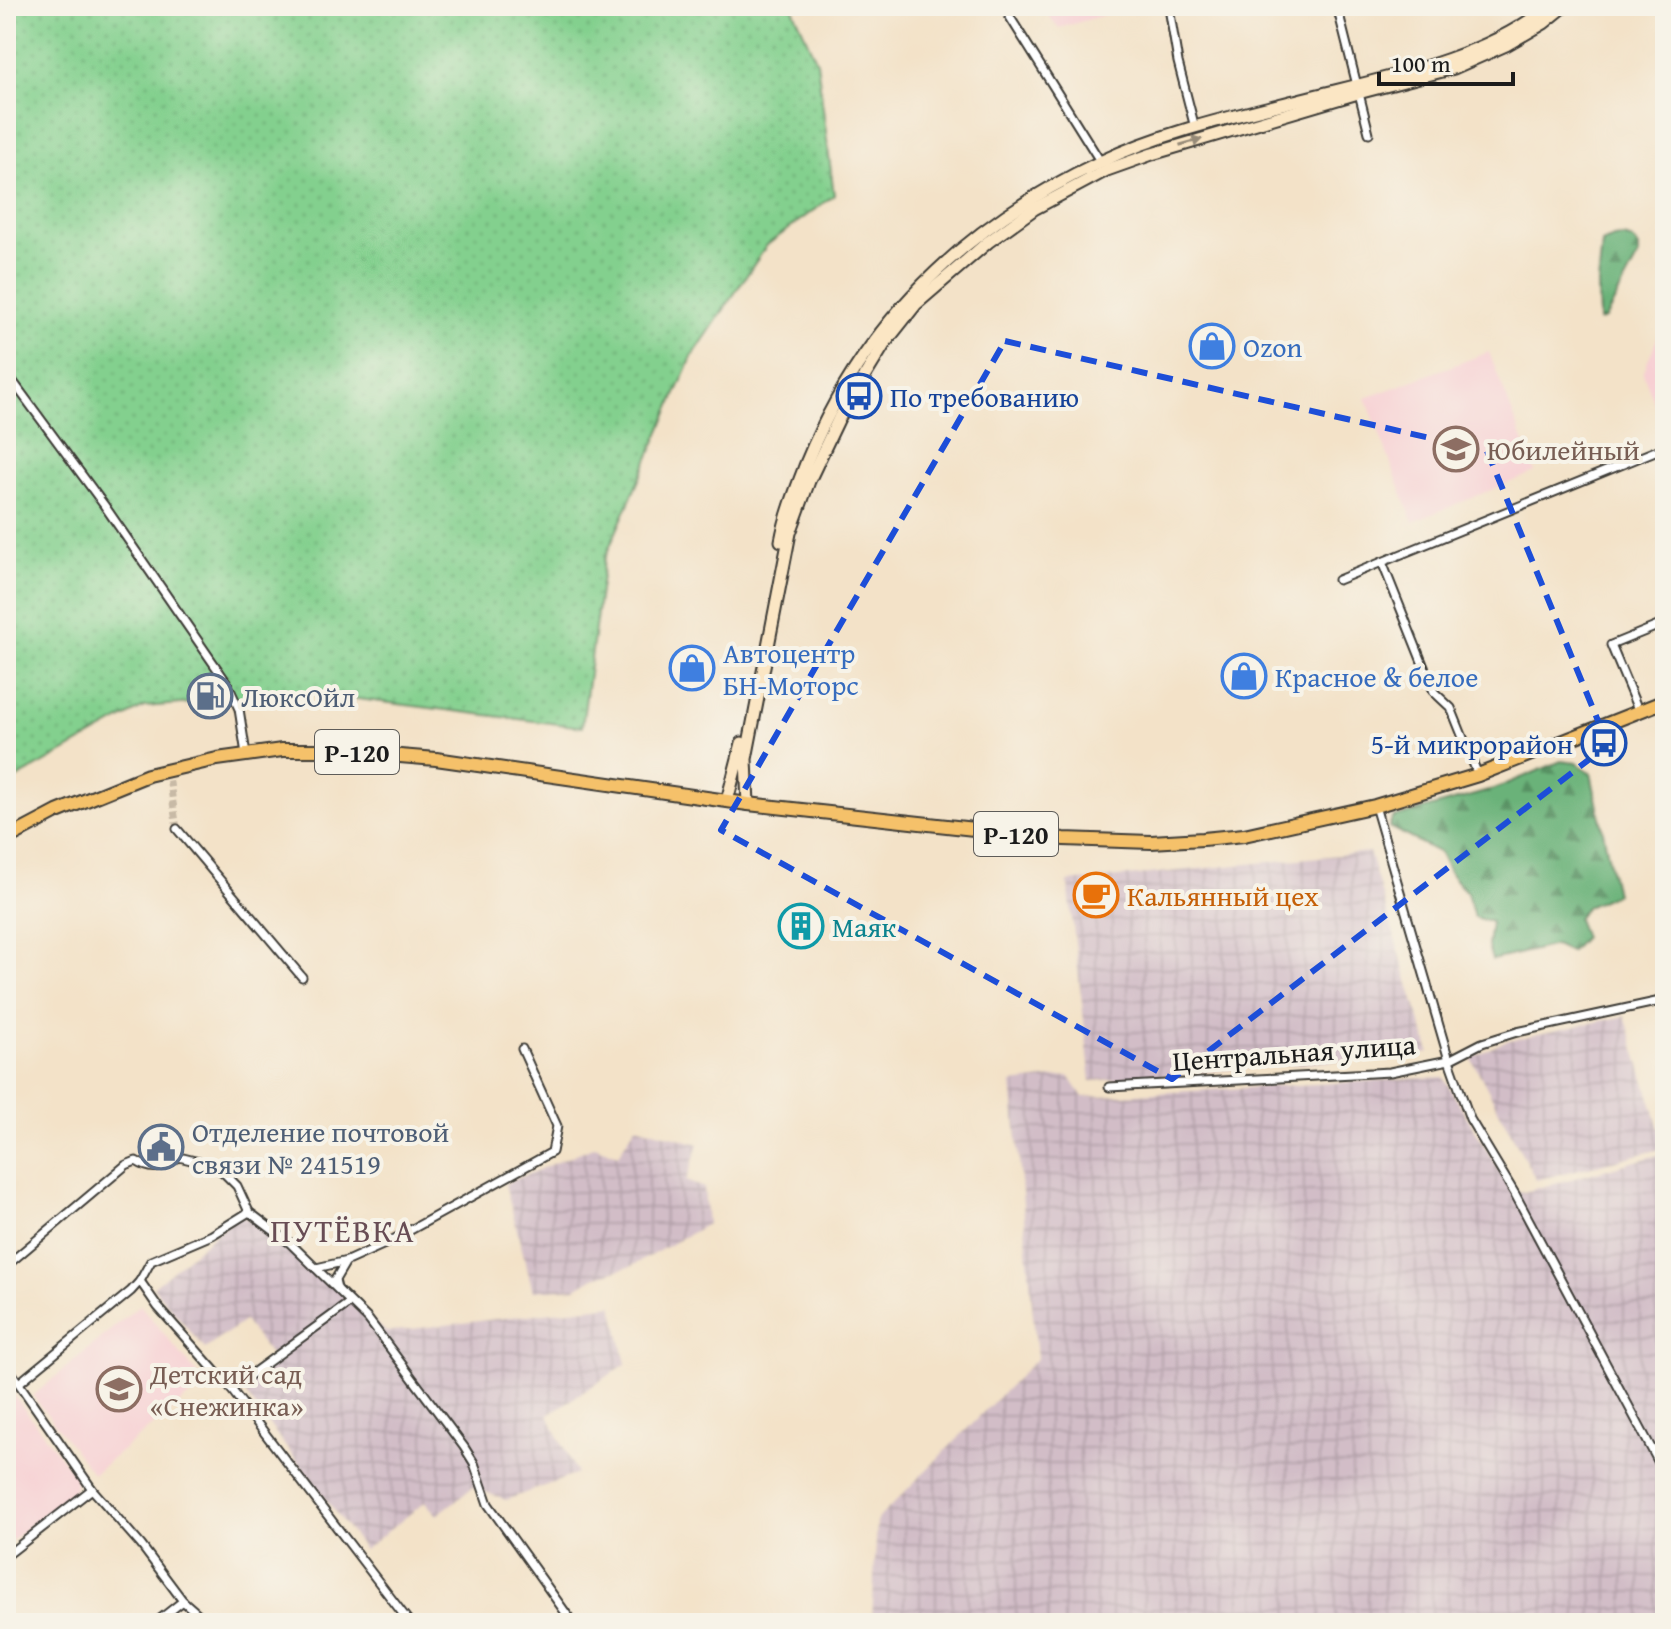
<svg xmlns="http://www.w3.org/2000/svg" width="1671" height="1629" viewBox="0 0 1671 1629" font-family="'Gentium Book Plus',serif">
<defs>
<pattern id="industrial-grid" width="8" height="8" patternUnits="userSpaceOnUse" patternTransform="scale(2)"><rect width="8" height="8" fill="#d2bdc7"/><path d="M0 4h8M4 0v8" fill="none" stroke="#b4a2aa"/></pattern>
<pattern id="forest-firs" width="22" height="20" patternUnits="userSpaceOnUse" patternTransform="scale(2)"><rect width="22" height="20" fill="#6ab279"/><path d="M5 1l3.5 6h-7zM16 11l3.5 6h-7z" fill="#569062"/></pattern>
<pattern id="park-dots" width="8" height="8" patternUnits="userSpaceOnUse" patternTransform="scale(2)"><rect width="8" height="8" fill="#83d08e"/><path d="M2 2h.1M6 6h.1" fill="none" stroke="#71b27a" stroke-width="1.8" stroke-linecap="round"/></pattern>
</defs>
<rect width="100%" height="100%" fill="#f7f3e8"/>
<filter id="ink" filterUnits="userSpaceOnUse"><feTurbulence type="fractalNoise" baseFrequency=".0125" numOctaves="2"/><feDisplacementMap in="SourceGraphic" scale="16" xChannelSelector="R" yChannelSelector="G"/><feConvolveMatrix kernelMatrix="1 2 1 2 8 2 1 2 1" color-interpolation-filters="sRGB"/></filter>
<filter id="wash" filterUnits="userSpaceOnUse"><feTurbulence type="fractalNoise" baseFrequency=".006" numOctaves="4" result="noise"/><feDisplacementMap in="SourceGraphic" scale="32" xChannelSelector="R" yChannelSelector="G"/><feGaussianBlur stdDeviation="1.8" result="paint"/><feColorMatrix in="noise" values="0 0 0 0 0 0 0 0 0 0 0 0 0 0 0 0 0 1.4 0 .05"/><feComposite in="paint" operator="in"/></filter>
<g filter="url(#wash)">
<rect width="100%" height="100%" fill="#f3e2c8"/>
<g fill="#f7cfd3">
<path d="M1040,6H1135L1059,28Z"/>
<path d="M1665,319V432L1643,373Z"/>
<path d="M1489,352L1535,472L1413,522L1366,398Z"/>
<path d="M140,1305L205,1383L93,1474L33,1396Z"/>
<path d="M10,1390L76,1477L74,1490L6,1545V1393Z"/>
</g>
<g fill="url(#industrial-grid)">
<path d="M1369,852L1430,1053L1091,1081L1068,882Z"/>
<path d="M1625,1016L1665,1148L1536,1180L1471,1058L1505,1041Z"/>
<path d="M1069,1076L1083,1097L1443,1077L1511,1190L1524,1192L1665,1153V1623H872L877,1520L1037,1358L1012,1083Z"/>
<path d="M636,1126L699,1144L686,1181L704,1188L707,1224L632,1266L594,1277L576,1288L533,1291L505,1184L595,1146L618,1155Z"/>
<path d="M239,1214L282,1239L386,1332L613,1305L626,1364L548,1415L577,1474L506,1500L473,1487L437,1515L425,1502L364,1550L239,1385L273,1358L244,1321L205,1349L153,1287Z"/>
</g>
<g fill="url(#forest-firs)" stroke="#43674a" stroke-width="2">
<path d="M1624,237L1633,240L1639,247V255L1605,319L1599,321L1598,284L1602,243L1613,238Z"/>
<path d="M1561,761L1577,763L1591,773L1616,894L1586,907L1577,919L1584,937L1570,952L1555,945L1492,960L1488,946L1491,922L1474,917L1467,893L1450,874L1440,853L1389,827L1393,818L1492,790Z"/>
</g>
<path fill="url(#park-dots)" stroke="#507655" stroke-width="2" d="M6,6H792L817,62L834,195L767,245L692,357L604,560L582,727L310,693L144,707L6,784Z"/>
</g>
<g filter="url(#ink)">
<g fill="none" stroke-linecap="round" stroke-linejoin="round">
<path stroke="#c8baa6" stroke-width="7" stroke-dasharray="7 3.5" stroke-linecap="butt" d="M168,770L177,829"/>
<g stroke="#3c3a36" stroke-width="11">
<g id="minor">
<path d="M1003,6L1100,161"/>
<path d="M1337,6L1369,133"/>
<path d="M1170,14L1178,62L1195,128"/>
<path d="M6,372L104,505L227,683L239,709L246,754"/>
<path d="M1338,580L1382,562"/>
<path d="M1639,712L1611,645L1665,623"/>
<path d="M1478,775L1451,708L1434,692L1382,562L1665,447"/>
<path d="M1375,806L1449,1060L1470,1119L1515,1194L1665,1474"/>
<path d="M177,829L302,977"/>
<path d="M1109,1087L1390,1072L1449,1060L1482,1043L1517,1032L1665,1000"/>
<path d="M6,1266L126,1165L136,1161C153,1172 162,1168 179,1157L211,1165L223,1172L237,1186L249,1212L290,1243L368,1319L464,1447L474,1463L488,1504L573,1623"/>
<path d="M316,1268L347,1261L387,1243L552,1152L557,1126L522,1049"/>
<path d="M140,1281L158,1307L231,1389L410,1623"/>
<path d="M337,1288L335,1280L345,1263"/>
<path d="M6,1365L92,1489L141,1545L183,1601L208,1623"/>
<path d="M19,1383L131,1291L140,1281L151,1261L212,1235L249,1212"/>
<path d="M231,1389L349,1303"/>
<path d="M6,1556L92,1489"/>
<path d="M155,1623L183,1601"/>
</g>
</g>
<g stroke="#3c3a36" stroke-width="15">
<g id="secondary">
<path d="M781,541C786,514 797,487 807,461C864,323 965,225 1100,162C1163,132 1235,116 1302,99C1381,79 1485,60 1549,6"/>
<path d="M727,801L742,743"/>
<path d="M748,804L746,759L790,533L809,481L839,418L885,343L916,304L988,242L1034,209L1107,170L1152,154L1358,93L1454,68L1506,45L1544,23L1565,6"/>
</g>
</g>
<g stroke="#3c3a36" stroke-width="16">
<path id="primary" d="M6,839L57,812L148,775L217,759L282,750H328L436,759L748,804L1064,839L1151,842L1203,839L1244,835L1375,806L1478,775L1665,701"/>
</g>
<use href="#minor" stroke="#fff" stroke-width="7"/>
<use href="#secondary" stroke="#fbe6c4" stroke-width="11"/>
<use href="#primary" stroke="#f5c16b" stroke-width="12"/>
</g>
<defs><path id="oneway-solid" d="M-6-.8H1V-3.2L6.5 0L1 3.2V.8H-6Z" transform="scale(2)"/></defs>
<use fill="#978b78" href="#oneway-solid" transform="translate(1191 142) rotate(-16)"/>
</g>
<path fill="none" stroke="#1d4ed8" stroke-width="6" stroke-dasharray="16 10" stroke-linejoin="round" d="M1005,341L1487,451L1608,745L1172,1079L721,830Z"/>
<defs>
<g id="shop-ring" transform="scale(2.3)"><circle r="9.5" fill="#f7f3e8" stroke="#3f7fe0" stroke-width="1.5"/><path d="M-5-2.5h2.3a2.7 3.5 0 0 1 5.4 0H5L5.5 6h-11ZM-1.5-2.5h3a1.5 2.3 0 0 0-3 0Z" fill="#3f7fe0"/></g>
<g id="bus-ring" transform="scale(2.3)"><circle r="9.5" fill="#f7f3e8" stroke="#1a4fb4" stroke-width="1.5"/><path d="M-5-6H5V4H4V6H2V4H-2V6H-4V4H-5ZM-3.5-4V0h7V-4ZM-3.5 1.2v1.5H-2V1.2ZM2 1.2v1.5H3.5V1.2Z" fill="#1a4fb4"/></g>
<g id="school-ring" transform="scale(2.3)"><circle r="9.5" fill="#f7f3e8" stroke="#8d6e63" stroke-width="1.5"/><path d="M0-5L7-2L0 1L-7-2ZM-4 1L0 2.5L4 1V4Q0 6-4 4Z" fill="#8d6e63"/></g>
<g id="fuel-ring" transform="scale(2.3)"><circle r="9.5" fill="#f7f3e8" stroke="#5c6f8a" stroke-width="1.5"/><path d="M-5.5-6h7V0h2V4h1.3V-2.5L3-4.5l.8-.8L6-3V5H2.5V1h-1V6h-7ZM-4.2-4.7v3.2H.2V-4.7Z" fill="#5c6f8a"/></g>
<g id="cafe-ring" transform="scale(2.3)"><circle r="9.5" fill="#f7f3e8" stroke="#e8710a" stroke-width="1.5"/><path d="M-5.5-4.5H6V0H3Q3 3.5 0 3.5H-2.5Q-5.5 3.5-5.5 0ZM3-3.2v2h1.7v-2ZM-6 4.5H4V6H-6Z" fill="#e8710a"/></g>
<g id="building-ring" transform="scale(2.3)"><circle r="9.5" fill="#f7f3e8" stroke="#0f9aa8" stroke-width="1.5"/><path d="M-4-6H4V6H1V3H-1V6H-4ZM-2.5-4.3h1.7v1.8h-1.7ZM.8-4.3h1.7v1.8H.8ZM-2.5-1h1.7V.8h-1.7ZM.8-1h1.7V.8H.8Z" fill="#0f9aa8"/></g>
<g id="civic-ring" transform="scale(2.3)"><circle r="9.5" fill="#f7f3e8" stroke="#5c6f8a" stroke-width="1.5"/><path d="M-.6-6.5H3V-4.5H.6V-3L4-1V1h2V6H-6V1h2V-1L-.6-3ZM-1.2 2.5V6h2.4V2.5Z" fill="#5c6f8a"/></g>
</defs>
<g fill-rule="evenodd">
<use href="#shop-ring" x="1212" y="346"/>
<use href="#bus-ring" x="859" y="396"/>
<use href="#school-ring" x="1456" y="449"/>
<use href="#shop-ring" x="692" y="668"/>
<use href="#shop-ring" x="1244" y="676"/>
<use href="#fuel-ring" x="210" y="696"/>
<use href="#bus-ring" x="1604" y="743"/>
<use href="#cafe-ring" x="1096" y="895"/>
<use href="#building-ring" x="801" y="926"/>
<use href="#civic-ring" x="161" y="1147"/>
<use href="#school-ring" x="119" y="1389"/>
</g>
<g text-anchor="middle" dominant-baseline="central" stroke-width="8" stroke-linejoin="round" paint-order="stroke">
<g fill="#f7f3e8" stroke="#5e5c59" stroke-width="2">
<rect x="315" y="730" width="84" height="44" rx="6"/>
<rect x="974" y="812" width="84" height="44" rx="6"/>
</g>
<g font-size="26" font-weight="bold" fill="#1c1c1c">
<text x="357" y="752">Р-120</text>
<text x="1016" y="834">Р-120</text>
</g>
<g font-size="28" fill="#366cbe" stroke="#f7f3e8" text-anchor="start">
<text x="1243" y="346">Ozon</text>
<text x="723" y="652">Автоцентр<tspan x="723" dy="32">БН-Моторс</tspan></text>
<text x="1275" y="676">Красное &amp; белое</text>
</g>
<g font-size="28" fill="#164399" stroke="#f7f3e8" text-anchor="start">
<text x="890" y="396">По требованию</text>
<text x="1573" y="743" text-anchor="end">5-й микрорайон</text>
</g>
<g font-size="28" fill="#785e54" stroke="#f7f3e8" text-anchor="start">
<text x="1487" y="449">Юбилейный</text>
<text x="150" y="1373">Детский сад<tspan x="150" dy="32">«Снежинка»</tspan></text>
</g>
<g font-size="28" fill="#4e5e75" stroke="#f7f3e8" text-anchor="start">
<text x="241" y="696">ЛюксОйл</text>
<text x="192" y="1131">Отделение почтовой<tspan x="192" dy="32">связи № 241519</tspan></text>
</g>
<g font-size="28" fill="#c56008" stroke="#f7f3e8" text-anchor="start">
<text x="1127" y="895">Кальянный цех</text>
</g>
<g font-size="28" fill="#0d838f" stroke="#f7f3e8" text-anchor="start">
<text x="832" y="926">Маяк</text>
</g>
<g font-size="28" fill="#1c1c1c" stroke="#f7f3e8">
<text transform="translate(1294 1052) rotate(-4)">Центральная улица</text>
</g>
<g font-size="32" letter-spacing="2" fill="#684d55" stroke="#f7f3e8">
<text x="343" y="1230">ПУТЁВКА</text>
</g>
</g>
<rect width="1671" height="1629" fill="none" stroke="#f7f3e8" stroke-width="32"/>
<path d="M1379 72v12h134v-12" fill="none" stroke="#1c1c1c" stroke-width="4"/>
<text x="1391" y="72" font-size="24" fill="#1c1c1c" stroke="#f7f3e8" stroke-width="6" paint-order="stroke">100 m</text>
</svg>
